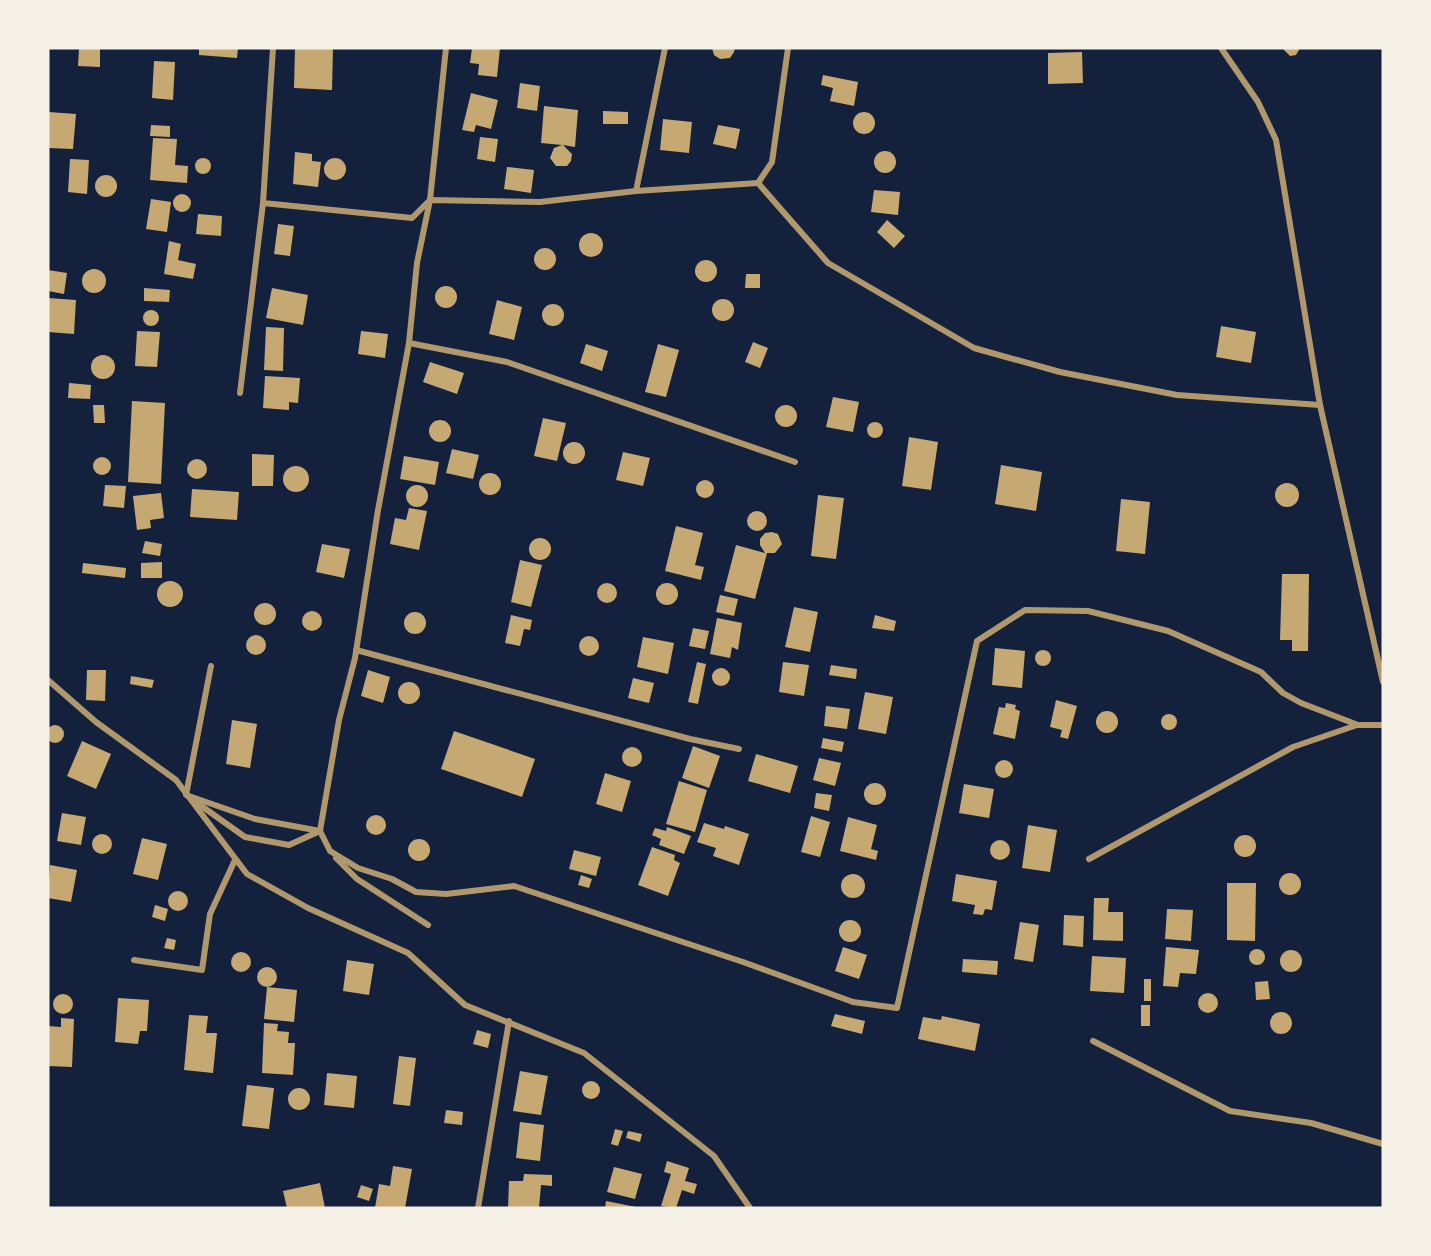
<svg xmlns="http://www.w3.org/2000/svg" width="1431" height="1256" viewBox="0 0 1431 1256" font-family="'Open Sans',sans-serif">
<rect width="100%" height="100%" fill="#14213d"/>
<g fill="#c6a872">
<path d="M79,48H100V67L78,66Z"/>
<path d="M199,48H238L237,58L199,55Z"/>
<path d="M295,48H333L332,90L294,88Z"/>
<path d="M472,48H500L497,77L478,75L479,64L470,63Z"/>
<path d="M712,48H735L734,52L730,58L720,59L714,55Z"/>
<path d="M1282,48H1300L1296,55L1290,56Z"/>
<path d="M1082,52L1083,83L1048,84V53Z"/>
<path d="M154,61L175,62L173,100L152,98Z"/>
<path d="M823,75L858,82L854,106L830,101L833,88L821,85Z"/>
<path d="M520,83L540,86L537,111L517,108Z"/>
<path d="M471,93L498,100L491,129L476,125L474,132L462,130Z"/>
<path d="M544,106L578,110L575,147L563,145L572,154L571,161L567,166H556L550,158L554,148L562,145L541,143Z"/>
<path d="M603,111L628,112V124H603Z"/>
<circle cx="864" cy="123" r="11"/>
<path d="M49,112L76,114L73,149L48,148Z"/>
<path d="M663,119L692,122L689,153L660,150Z"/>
<path d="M151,125L170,126V137L150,136Z"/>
<path d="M718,125L740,129L736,149L713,144Z"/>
<path d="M480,137L498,139L495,162L477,159Z"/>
<path d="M153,138L177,139L175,165L188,166L187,183L150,180Z"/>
<circle cx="885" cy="162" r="11"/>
<path d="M295,152L312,154V161L321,162L318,187L293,184Z"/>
<circle cx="203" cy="166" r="8"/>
<circle cx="335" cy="169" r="11"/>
<path d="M70,159L89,160L87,194L68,192Z"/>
<path d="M507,167L534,170L531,193L504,189Z"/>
<circle cx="106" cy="186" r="11"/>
<path d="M874,190L900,192L898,215L871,212Z"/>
<circle cx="182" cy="203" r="9"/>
<path d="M151,199L171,202L167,232L146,229Z"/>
<path d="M198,214L222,216L221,236L196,234Z"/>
<path d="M887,220L905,236L894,248L877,232Z"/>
<path d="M278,224L294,226L290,256L274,254Z"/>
<circle cx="591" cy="245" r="12"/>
<path d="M169,241L181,244L178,260L196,264L193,279L164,274Z"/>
<circle cx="545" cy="259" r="11"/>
<circle cx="706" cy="271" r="11"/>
<circle cx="94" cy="281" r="12"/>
<path d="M48,270L67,273L64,294L48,291Z"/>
<path d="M746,274H760V288H745Z"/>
<circle cx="446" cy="297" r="11"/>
<path d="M144,288L170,290L169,302L144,301Z"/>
<path d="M272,288L308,295L303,325L266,318Z"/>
<path d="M48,298L76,300L74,334L48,332Z"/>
<circle cx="723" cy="310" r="11"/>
<path d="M497,300L522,307L514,340L489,334Z"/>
<circle cx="553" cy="315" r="11"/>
<circle cx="151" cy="318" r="8"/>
<path d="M1221,326L1256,332L1251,363L1216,357Z"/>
<path d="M266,327L284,328L283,371L264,370Z"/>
<path d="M137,331L160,332L157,367L135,366Z"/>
<path d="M361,331L388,334L385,358L358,354Z"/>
<path d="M753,342L768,348L760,368L745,362Z"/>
<path d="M586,344L608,351L602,371L580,363Z"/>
<path d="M658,344L679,350L666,397L645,392Z"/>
<circle cx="103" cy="367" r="12"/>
<path d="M430,362L464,373L457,394L423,382Z"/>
<path d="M265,376L300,378L298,403L289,402V410L263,408Z"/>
<path d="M69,383L91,385L90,399L68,398Z"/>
<path d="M833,397L859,402L853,432L826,427Z"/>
<path d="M132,401L165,403L161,484L128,482Z"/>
<path d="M93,405H104L105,423H94Z"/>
<circle cx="786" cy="416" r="11"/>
<path d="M543,418L566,423L557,461L534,456Z"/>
<circle cx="440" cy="431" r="11"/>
<circle cx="875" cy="430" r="8"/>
<path d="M909,437L938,442L931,490L902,486Z"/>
<circle cx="574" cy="453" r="11"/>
<path d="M452,449L479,455L473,479L446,473Z"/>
<path d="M623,452L650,458L643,486L616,480Z"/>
<path d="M252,454L274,455L273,486H252Z"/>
<path d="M404,456L439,462L435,485L400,479Z"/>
<circle cx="102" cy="466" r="9"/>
<circle cx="197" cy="469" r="10"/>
<path d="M1001,465L1042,472L1036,511L995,504Z"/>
<circle cx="296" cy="479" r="13"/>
<circle cx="490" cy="484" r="11"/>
<circle cx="705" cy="489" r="9"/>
<circle cx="1287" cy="495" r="12"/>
<path d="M105,485L126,486L124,508L103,506Z"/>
<circle cx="417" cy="496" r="11"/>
<path d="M192,489L239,492L237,520L190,517Z"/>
<path d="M161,493L164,518L150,520L151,528L137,530L133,496Z"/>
<path d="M818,495L844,498L836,559L811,556Z"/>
<path d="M1121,499L1150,502L1145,554L1116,551Z"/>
<path d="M409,508L427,511L419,550L390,544L395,518L406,520Z"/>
<circle cx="757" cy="521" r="10"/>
<path d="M676,526L703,533L695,565L704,567L701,580L665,571Z"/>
<path d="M772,532L778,534L782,544L775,553H767L755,599L724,591L736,545L765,553L760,545V539L765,533Z"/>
<circle cx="540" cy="549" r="11"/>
<path d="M145,541L162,544L160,556L142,553Z"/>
<path d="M322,544L350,549L344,578L316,572Z"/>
<path d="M520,560L542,565L531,607L511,602Z"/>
<path d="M162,562V578H141V563Z"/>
<path d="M83,563L126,568L125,578L82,573Z"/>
<path d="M1282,574H1309L1308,651H1292V640H1280Z"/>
<circle cx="170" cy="594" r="13"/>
<circle cx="607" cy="593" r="10"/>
<circle cx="667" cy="594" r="11"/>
<path d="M720,595L738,599L734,616L716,612Z"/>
<circle cx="265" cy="614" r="11"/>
<path d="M794,607L818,612L810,652L785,647Z"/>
<circle cx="312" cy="621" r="10"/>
<circle cx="415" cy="623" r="11"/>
<path d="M511,615L532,620L530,630L524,629L520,646L505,643Z"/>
<path d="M875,615L896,621L894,631L872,628Z"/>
<path d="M717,618L742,623L738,650L732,647L730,658L710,654Z"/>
<path d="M693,628L709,631L705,649L689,646Z"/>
<circle cx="256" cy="645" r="10"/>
<circle cx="589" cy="646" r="10"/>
<path d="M643,637L674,643L668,674L637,667Z"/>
<path d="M995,648L1025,651L1022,688L992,685Z"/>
<circle cx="1043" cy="658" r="8"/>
<path d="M697,662L706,664L698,704L688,702Z"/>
<path d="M783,662L809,665L804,696L779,692Z"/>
<path d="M831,665L857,669L856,679L829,675Z"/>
<circle cx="721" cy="677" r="9"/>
<path d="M87,670H106L105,701L86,700Z"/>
<path d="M368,670L390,677L383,703L361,696Z"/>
<path d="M131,676L154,680L152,688L130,684Z"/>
<path d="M633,678L654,683L649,703L628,698Z"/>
<circle cx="409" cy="693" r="11"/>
<path d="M865,692L893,697L886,734L858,729Z"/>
<path d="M1056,700L1077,706L1068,739L1060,737L1062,730L1050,727Z"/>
<path d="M1006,703L1016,705L1015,709L1020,711L1015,739L993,734L999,707L1005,708Z"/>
<path d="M826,706L850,709L847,729L824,726Z"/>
<circle cx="1107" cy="722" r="11"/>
<circle cx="1169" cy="722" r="8"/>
<path d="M232,720L257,724L250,768L226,764Z"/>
<circle cx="55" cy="734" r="9"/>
<path d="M454,731L535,759L522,797L441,769Z"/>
<path d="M823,738L844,742L842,752L821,748Z"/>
<path d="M82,741L111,754L96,789L67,776Z"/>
<path d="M693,746L720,756L709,788L682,778Z"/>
<circle cx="632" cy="757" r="10"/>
<path d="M756,754L798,766L790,793L748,781Z"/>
<path d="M819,758L841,763L835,786L813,780Z"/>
<circle cx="1004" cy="769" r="9"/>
<path d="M605,773L631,781L622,812L596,804Z"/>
<path d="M679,781L707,790L695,832L666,824Z"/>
<circle cx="875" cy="794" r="11"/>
<path d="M964,784L994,789L989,818L959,813Z"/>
<path d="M816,793L832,795L829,811L814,808Z"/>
<path d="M62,813L86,817L81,845L57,841Z"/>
<circle cx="376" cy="825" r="10"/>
<path d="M811,816L830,822L820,857L801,852Z"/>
<path d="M848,817L877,825L871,849L878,851L876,860L840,851Z"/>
<path d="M704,823L724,829L725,826L749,834L739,865L713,856L716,848L697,842Z"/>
<path d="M1028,825L1057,830L1050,872L1022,868Z"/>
<path d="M667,827L691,836L684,854L659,845L661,839L652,835L655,828L666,831Z"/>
<circle cx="102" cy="844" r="10"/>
<circle cx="1245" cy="846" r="11"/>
<path d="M142,838L167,844L158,880L133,874Z"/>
<circle cx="419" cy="850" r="11"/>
<circle cx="1000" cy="850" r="10"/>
<path d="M652,847L675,855L674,860L680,863L668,896L638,885Z"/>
<path d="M574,850L601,857L596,876L569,869Z"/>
<path d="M50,865L77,870L71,902L48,898Z"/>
<circle cx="1290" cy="884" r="11"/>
<path d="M956,874L997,881L992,910L985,909L983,915L973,914L975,905L952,901Z"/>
<circle cx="853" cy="886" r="12"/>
<path d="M581,875L592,879L589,888L578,885Z"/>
<path d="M1227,883H1256L1255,941L1227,940Z"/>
<circle cx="178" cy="901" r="10"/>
<path d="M1094,898H1109L1108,912H1123V941L1093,940Z"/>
<path d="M155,905L168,909L165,921L152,917Z"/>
<path d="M1167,909L1193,910L1191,941L1165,939Z"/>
<path d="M1064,915L1084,916L1083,947L1063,945Z"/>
<circle cx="850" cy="931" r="11"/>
<path d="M1020,922L1039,925L1033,962L1014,959Z"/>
<path d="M167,938L176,940L174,950L164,948Z"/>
<path d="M843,947L867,955L859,979L835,971Z"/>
<path d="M1166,947L1199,950L1196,974L1180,973L1178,987L1163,986Z"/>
<circle cx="1257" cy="957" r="8"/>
<circle cx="1291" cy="961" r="11"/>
<circle cx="241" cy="962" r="10"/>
<path d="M1092,956L1126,958L1124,993L1090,991Z"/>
<path d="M963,959L998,961L997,975L962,972Z"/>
<path d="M347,960L374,964L369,995L343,991Z"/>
<circle cx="267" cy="977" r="10"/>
<rect x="1144" y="979" width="7" height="22"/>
<path d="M1268,981L1270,999L1256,1000L1255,982Z"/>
<path d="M267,987L297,990L294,1022L264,1019Z"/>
<circle cx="1208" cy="1003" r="10"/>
<circle cx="63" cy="1004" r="10"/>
<path d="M118,998L149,1000L147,1031H140L138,1044L115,1042Z"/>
<rect x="1141" y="1005" width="9" height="21"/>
<circle cx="1281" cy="1023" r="11"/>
<path d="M835,1014L865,1021L862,1034L831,1026Z"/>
<path d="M189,1015L208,1016L206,1033H217L213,1073L184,1070Z"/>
<path d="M942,1016L980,1024L975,1051L918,1039L923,1017L941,1020Z"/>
<path d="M61,1018L74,1019L72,1067L48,1066V1026L61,1027Z"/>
<path d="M264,1023L278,1024L277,1031L289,1032L288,1043H295L293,1075L262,1073Z"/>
<path d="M477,1030L491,1034L488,1048L473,1044Z"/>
<path d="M399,1056L416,1058L410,1106L393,1104Z"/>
<path d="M520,1071L548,1076L541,1115L513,1111Z"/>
<path d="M327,1073L357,1076L354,1108L324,1105Z"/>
<circle cx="591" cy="1090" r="9"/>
<path d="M247,1085L274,1088L269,1129L242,1126Z"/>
<circle cx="299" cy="1099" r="11"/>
<path d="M446,1110L463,1112L462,1125L444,1123Z"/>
<path d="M520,1122L544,1125L540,1161L516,1158Z"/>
<path d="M615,1129L623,1131L618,1146L611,1144Z"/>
<path d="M628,1131L642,1134L640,1142L626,1138Z"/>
<path d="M667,1161L689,1168L685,1181L697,1184L694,1194L682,1190L676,1208L661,1206L671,1174L664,1172Z"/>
<path d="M393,1166L412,1169L405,1208H375L379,1184L390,1186Z"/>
<path d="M614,1167L642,1174L635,1199L607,1192Z"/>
<path d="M524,1174L552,1175V1186L541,1185L539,1208H508L509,1181H523Z"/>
<path d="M320,1183L325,1208H287L283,1191Z"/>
<path d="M361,1185L373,1189L369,1201L357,1197Z"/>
<path d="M606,1201L636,1207V1208H605Z"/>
</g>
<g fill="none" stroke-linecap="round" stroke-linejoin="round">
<g stroke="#b1986c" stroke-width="6">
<path d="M273,48L263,203L412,218L430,200L446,48"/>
<path d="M1221,48L1258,102L1276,140L1320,405L1383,682"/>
<path d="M758,183L828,263L974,348L1060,372L1177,395L1320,405"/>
<path d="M636,191L758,183L772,162L788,48"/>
<path d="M409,343L507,362L795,462"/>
<path d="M240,393L263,203"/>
<path d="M356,650L690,739L739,749"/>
<path d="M211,666L186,795L255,819L320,831L330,851L358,868L392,879L416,892L446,894L514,886L743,962L853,1002L897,1008L977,641L1025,610L1088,611L1168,631L1261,672L1283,693L1301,703L1358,725H1383"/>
<path d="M48,680L96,722L176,780L247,874L308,908L408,953L465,1005L584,1053L714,1156L750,1208"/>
<path d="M193,800L245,837L289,845L320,831L339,720L355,658L378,510L409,343L417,263L430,200L540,202L636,191L665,48"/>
<path d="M336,858L357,879L428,925"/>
<path d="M1089,859L1293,747L1357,725"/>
<path d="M134,960L202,970L210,914L235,860"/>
<path d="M1093,1041L1230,1111L1311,1123L1383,1144"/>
<path d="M478,1208L509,1021"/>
</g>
</g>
<rect width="1431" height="1256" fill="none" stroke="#f6f1e7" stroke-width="99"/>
</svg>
